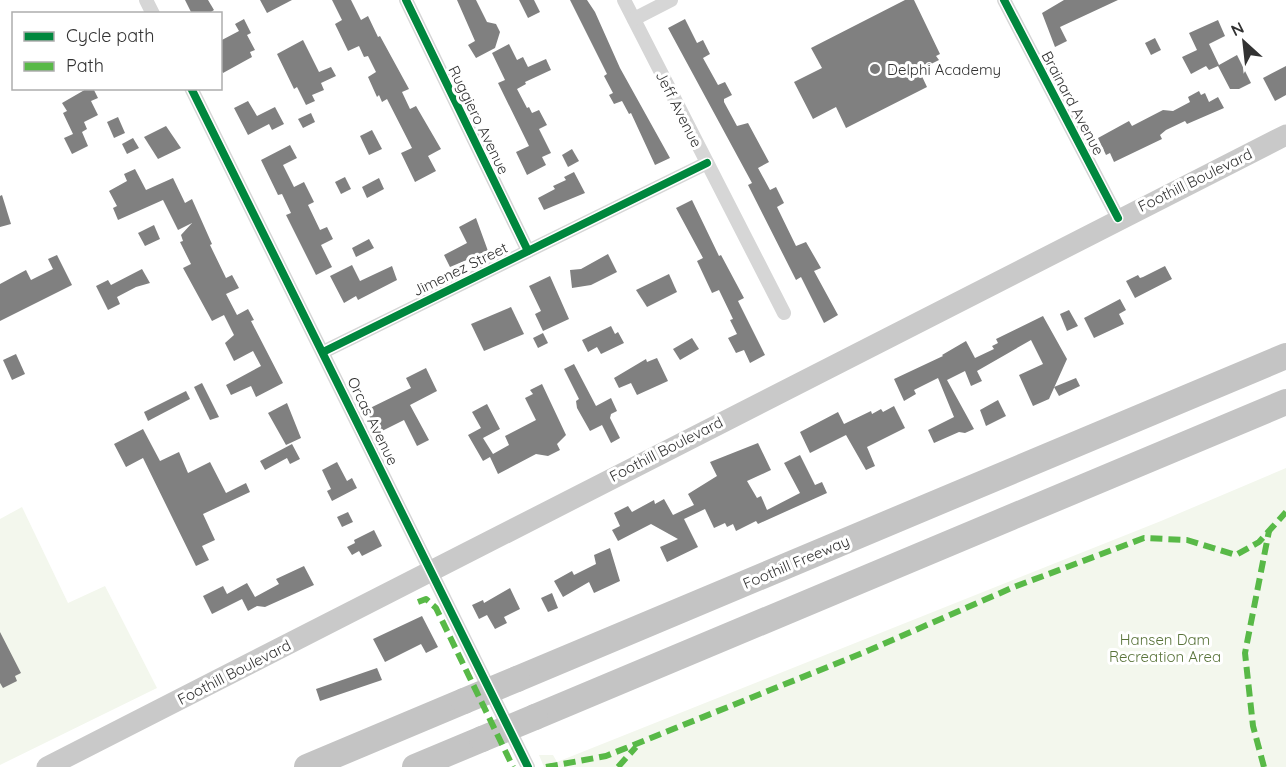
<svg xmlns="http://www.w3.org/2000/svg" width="1286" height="767" viewBox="0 0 1286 767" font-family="Quicksand,sans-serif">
<rect width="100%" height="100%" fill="#fff"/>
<g fill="#f3f7ed">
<path d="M1286,468V767H544L539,755H553L557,762L1161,521Z"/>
<path d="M22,507L68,603L105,586L157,688L0,765V519Z"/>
</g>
<g fill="#808080">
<path d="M185,0H208L214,10L208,14H192Z"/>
<path d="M260,0H292L267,13Z"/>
<path d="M332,0H351L361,20L368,16L378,37L380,36L409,89L402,92L410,109L416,106L441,149L428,156L436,171L415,182L401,153L412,148L387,99L382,102L379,95L377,97L368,77L376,72L368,56L364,57L359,46L348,51L335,24L342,20Z"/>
<path d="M457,0H476L487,22L496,24L500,32L495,48L476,58L468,45L475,41Z"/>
<path d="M519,0H534L540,12L528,18Z"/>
<path d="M570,0H587L595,12L620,68L670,158L655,165L631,113L629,114L622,101L614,104L609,95L613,93L604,76L607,74Z"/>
<path d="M905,0H914L940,54L936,56L939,60L919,70L927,87L846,128L836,107L813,119L794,82L822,68L811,48Z"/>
<path d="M1064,0H1118L1060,27L1067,41L1055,47L1042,13Z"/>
<path d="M244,19L251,33L247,35L255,50L250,52L252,57L223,73L220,67V41L239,31L235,24Z"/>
<path d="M685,19L697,43L703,40L710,54L703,58L718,85L725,82L732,95L724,99V102L737,126L748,123L769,162L758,168L770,190L776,187L784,203L777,207L796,246L806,242L821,268L814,271L838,315L824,323L801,277L796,280L748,185L752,183L668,28Z"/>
<path d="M1218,20L1225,36L1209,44L1219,65L1237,55L1251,83L1239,89H1230L1218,66L1209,70L1206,66L1191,74L1182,57L1197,50L1189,33Z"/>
<path d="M1155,38L1161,50L1151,55L1145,43Z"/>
<path d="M303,40L319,72L331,67L336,76L321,83L324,90L312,95L315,101L306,105L297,87L294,89L277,54Z"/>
<path d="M509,44L517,60L523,57L528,67L546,59L551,70L525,82L526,84L517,89L527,108L529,107L532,113L539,110L547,125L539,129L551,153L542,157L546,165L527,175L516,152L529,146L498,83L505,80L492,53Z"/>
<path d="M1286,66V95L1275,101L1263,78Z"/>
<path d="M88,88H93L98,98L91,101L98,115L84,122L87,129L82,132L88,146L72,154L64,138L73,134L63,113L67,111L62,103Z"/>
<path d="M1199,91L1201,95L1205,93L1209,102L1218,97L1224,108L1187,124L1185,121L1166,130L1160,135L1162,139L1114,162L1110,153L1106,155L1098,138L1129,121L1132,126L1163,110L1173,111L1190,102L1188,97Z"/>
<path d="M248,101L257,116L275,107L284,124L272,130L269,124L248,135L234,108Z"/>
<path d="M311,113L315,122L303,128L298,119Z"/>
<path d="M118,117L125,133L114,138L107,122Z"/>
<path d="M166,126L181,148L158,159L144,137Z"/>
<path d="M372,130L382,149L369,155L360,136Z"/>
<path d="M133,138L139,148L127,154L122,144Z"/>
<path d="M290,145L297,158L283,165L294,187L304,182L314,202L308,205L320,230L327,227L333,239L321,245L332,267L316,275L286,215L291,213L282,194L278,195L261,160Z"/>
<path d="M572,149L579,161L568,167L562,155Z"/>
<path d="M135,169L146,190L173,178L185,203L192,199L212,244L210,245L226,278L232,275L239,288L226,294L237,315L248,309L254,320L251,321L283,383L256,397L251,386L231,395L226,385L261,366L253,351L234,361L225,343L234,335L224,315L212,321L183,268L191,264L180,242L183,241L181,235L192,223L178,230L163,200L118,220L113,208L117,206L109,191L127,181L124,174Z"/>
<path d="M574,172L585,193L544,210L538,198L555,189L553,186L566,180L564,177Z"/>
<path d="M345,177L351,189L341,194L335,182Z"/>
<path d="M379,178L384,189L367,198L362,187Z"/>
<path d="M2,195L11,224L0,227V196Z"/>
<path d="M692,200L719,256L721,255L744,298L738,301L765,355L750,363L744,350L736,353L728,338L737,334L730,320L733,319L719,290L712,293L697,261L703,258L676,208Z"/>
<path d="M476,218L488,251L450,267L444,255L467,243L459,227Z"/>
<path d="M154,225L160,239L145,246L138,233Z"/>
<path d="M369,239L374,248L356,257L352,248Z"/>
<path d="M608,254L617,272L591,285L572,288L570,270L581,269Z"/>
<path d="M57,255L72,285L0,321V284L26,270L31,280L53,269L48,259Z"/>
<path d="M352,265L360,281L392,266L397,280L358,300L356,296L344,303L330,276Z"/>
<path d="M1165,266L1172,279L1135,298L1126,281L1138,275L1140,278L1143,277Z"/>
<path d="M142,269L150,283L136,287L117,297L120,304L108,310L96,286L108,280L111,285Z"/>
<path d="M669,274L677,292L647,307L636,290Z"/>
<path d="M550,276L569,319L543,331L535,314L541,311L529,286Z"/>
<path d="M1120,299L1126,310L1119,314L1124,324L1094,338L1084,318Z"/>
<path d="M511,307L524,334L484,351L471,324Z"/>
<path d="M1069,310L1078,326L1067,331L1060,314Z"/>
<path d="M1043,316L1067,359L1049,399L1033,406L1019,375L1043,364L1031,340L977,371L982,381L971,386L965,371L947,380L974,429L965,433L959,432L934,443L928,430L954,417L938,378L914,390L916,394L904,401L894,379L943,356L942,355L966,341L975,358L994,349L992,346L998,343L996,339Z"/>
<path d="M611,326L615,334L618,332L624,343L601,354L597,347L588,352L582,340Z"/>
<path d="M543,333L548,343L538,348L533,338Z"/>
<path d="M692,338L699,349L680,360L673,349Z"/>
<path d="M16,354L25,374L12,380L3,360Z"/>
<path d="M657,358L668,381L637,395L631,383L619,388L614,378L646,359L647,362Z"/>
<path d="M574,364L596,406L611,398L617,411L611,414L610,418L620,438L611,443L602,425L590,431L577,408L576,401L579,399L564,369Z"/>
<path d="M426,368L437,391L410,405L429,440L417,446L404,420L378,433L366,410L411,388L406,378Z"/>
<path d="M1076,378L1080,386L1059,396L1054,387Z"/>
<path d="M202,383L219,417L210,420L194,387Z"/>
<path d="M542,384L566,435L557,444L560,450L548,456L536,454L498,474L490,457L483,461L468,435L481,428L472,412L487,404L500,429L483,438L493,454L509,445L505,436L536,420L525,398L533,394L530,390Z"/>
<path d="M186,391L190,399L148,421L144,412Z"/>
<path d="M998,400L1006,416L986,426L980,410Z"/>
<path d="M287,403L301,438L286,445L268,413Z"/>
<path d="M894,406L905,428L867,447L875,466L866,470L846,435L810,453L800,432L838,412L844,424L871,411L872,414L881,409L883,412Z"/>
<path d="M143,429L160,461L179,452L188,473L210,462L226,493L246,483L250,492L203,514L215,540L202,546L209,560L196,566L143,458L126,467L114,444Z"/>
<path d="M758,443L771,470L747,481L757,498L761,496L767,510L800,493L784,463L800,455L815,485L822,482L827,493L758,524L756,521L736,531L733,524L727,527L725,523L714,528L705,509L684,519L698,547L667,562L660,547L678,539L651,524L618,541L612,530L620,526L614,513L628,506L632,512L654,500L655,504L664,499L673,515L694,505L688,494L717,476L710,462Z"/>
<path d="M292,444L300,459L290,464L287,458L265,470L260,461Z"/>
<path d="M337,462L347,481L352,478L357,488L332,501L327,491L331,489L322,470Z"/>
<path d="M348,512L353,522L342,527L337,517Z"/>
<path d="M374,530L382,546L362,556L359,551L352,555L347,547L355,543L354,540Z"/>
<path d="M610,548L620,581L594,593L589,582L563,597L554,581L572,571L574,575L596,564L594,555Z"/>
<path d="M304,566L314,585L265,607L257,606L248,611L242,599L212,614L203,596L223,586L227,594L247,583L255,597L279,584L276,579Z"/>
<path d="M510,588L520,609L504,617L507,623L495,629L487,615L479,619L472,605L483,600L484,603Z"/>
<path d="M552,593L558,608L548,612L541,598Z"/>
<path d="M422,616L438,647L426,653L421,644L385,662L373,639Z"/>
<path d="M0,632L21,673L15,676L17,681L3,688L0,683Z"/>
<path d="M377,668L382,680L320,701L316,689Z"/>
</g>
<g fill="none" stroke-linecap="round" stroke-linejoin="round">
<g stroke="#d6d6d6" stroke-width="14">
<path d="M146,0L153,14"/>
<path d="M406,0L528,251"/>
<path d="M624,0L784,313"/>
<path d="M1004,0L1118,218"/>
<path d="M634,19L671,0"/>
<path d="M191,88L528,767"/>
<path d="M323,352L707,163"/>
</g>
<path stroke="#c9c9c9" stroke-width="21" d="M47,767L1286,135"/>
<g stroke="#c4c4c4" stroke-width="26">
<path d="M517,679L1286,356"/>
<path d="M535,717L1286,402"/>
<path d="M307,767L464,701"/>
<path d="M415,767L482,739"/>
</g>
<g stroke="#c4c4c4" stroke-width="26">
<path d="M464,701L517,679"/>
<path d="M482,739L535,717"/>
</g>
<g stroke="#58b947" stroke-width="6" stroke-dasharray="12 6" stroke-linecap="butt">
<path d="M418,602L426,599L436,608L513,767"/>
<path d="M546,767L606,756L865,652L1014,587L1144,538L1187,540L1236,555L1259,542L1286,512"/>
<path d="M618,767L636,747"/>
<path d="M1264,767L1253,726L1245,653L1269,531"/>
</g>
<g stroke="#fff" stroke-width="11">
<g id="cycleway">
<path d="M406,0L528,251"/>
<path d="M1004,0L1118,218"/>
<path d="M191,88L528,767"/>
<path d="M323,352L707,163"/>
</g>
</g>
<use href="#cycleway" stroke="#00873e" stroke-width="8"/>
</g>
<circle fill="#7a7a7a" stroke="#fff" stroke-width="2" cx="875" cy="69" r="6"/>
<g text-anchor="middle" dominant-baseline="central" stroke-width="6" stroke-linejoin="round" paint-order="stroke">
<g font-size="15" fill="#323232" stroke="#fff" text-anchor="start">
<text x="887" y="69">Delphi Academy</text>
</g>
<g font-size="15" fill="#323232" stroke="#fff">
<text transform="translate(1073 103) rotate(62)">Brainard Avenue</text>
<text transform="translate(679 109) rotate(63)">Jeff Avenue</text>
<text transform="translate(479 120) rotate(64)">Ruggiero Avenue</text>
<text transform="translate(1195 180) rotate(-26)">Foothill Boulevard</text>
<text transform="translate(460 269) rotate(-26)">Jimenez Street</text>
<text transform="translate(373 421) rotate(64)">Orcas Avenue</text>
<text transform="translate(666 449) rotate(-27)">Foothill Boulevard</text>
<text transform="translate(796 562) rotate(-23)">Foothill Freeway</text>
<text transform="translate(234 672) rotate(-27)">Foothill Boulevard</text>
</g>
<g font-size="15" fill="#59733a" stroke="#fff">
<text x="1165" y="639">Hansen Dam<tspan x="1165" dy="17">Recreation Area</tspan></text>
</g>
</g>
<rect x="12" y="12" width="210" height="78" fill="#ffffff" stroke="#adadad" stroke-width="1.5"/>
<rect x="24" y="32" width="30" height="9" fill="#00873e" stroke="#adadad" stroke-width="1.5"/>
<text x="66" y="42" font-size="18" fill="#323232">Cycle path</text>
<rect x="24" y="62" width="30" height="9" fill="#58b947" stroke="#adadad" stroke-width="1.5"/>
<text x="66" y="72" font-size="18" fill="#323232">Path</text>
<g transform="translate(1244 42) rotate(333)" stroke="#ffffff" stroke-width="4.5" paint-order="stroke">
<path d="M0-4.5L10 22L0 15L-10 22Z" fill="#323232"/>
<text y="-9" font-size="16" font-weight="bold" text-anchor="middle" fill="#323232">N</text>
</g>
</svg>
